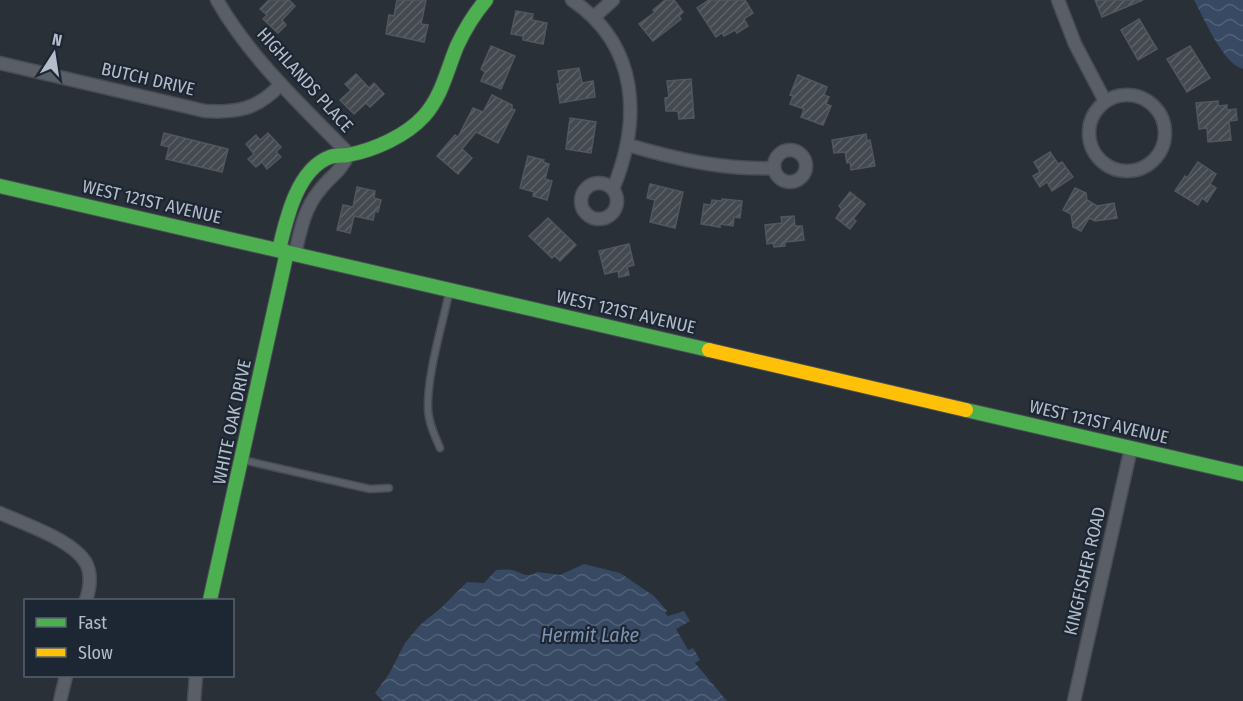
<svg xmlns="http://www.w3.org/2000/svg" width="1243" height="701" viewBox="0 0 1243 701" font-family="'Fira Sans Condensed',sans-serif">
<defs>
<pattern id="water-waves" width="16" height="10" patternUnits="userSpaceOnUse" patternTransform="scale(1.5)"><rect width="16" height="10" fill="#384963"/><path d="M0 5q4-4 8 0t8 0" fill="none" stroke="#526178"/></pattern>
<pattern id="building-hatch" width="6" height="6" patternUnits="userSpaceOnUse" patternTransform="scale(1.5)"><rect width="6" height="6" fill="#444950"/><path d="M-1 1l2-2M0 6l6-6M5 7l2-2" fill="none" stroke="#5d6168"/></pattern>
</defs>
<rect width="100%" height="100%" fill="#2a3038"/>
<g fill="url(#water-waves)">
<path d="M1194,0H1243V69C1223,64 1204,18 1194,0Z"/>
<path d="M584,564L620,573L654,596L667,611L665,613L668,616L684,611L690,621L676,629L688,650L693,648L700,660L695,663L727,701H383L375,693L389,674L405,643L420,625L442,607L467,582L484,583L496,570C501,570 507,569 512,570C523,573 527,579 537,572L560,575Z"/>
</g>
<g fill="url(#building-hatch)" stroke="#52575f" stroke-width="1.5">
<path d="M269,0H289L295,6L282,20L286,25L278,33L263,19L267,15L260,9Z"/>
<path d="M397,0H426L421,24L428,25L424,42L386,34L389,15L394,16Z"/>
<path d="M665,0H674L683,12L679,16L681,19L653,41L639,24L655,12L653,10Z"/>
<path d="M709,0H745L753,13L744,19L748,26L737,33L735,30L724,36L722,33L716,37L697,8Z"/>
<path d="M1095,0H1143L1102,17Z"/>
<path d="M516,11L533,14L532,20L547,23L543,44L523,40V36L511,34Z"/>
<path d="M1139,19L1157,49L1138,60L1121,30Z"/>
<path d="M491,46L515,56L501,89L481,81L485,72L481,69Z"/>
<path d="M1190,46L1210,78L1187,92L1167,59Z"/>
<path d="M579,68L582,83L593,81L595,97L560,103L557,84H560L558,71Z"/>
<path d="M356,74L369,88L374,83L384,94L370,107L366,103L354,114L340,100L351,90L345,84Z"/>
<path d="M798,75L827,87L824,95L829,97L826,104L831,106L823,125L801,117L804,109L790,104L793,96L790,95Z"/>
<path d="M691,79L694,118L679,119L678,111H666L665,98L669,97L667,81Z"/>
<path d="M492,95L512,105V109L515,110L498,143L476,132L462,149L472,158L458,174L437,156L455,135L458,137L473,108L483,112Z"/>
<path d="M1218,101V106L1227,105V110L1236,109L1237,120L1229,121L1231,140L1208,142L1207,128L1199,129L1196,103Z"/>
<path d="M570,118L596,122L591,153L566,149Z"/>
<path d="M164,133L228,149L222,172L166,159L169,147L161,145Z"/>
<path d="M268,133L281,147L276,152L281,157L267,169L262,162L256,167L248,159L254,154L246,144L256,135L260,140Z"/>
<path d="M866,134L867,141L870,140L875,166L851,170L850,162L847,163L845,152L834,153L832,140Z"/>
<path d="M1050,152L1058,164L1062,162L1073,177L1052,191L1047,182L1040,187L1033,176L1040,172L1034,162Z"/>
<path d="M528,156L544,160L543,162L549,164L545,179L552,181L547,200L533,196L534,192L520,188Z"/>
<path d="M1198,162L1216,174L1210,184L1216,188L1207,202L1202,198L1198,205L1175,191L1185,176L1187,178Z"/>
<path d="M650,184L683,192L675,228L650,222L655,200L647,198Z"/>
<path d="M357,187L375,191L374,198L381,200L378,212L375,211L373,220L354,216L350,233L337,230L343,205L353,207Z"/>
<path d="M1075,188L1086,193L1087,200L1097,206L1114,203L1117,218L1095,221L1089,218L1081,231L1073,227L1071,214L1063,210Z"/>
<path d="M850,192L865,204L853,219L856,221L850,229L836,218L842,209L839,206Z"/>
<path d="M722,199L742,201L740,218L734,217L733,226L720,224V227L701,224L704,204L711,205L712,200L722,201Z"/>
<path d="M794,216L795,226H802L804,240L785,242V246L774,247L773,243L767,244L765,225L782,223L781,217Z"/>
<path d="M548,218L576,245L560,261L555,256L552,258L529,236Z"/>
<path d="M629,244L634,265L627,267L629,275L619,277L618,271L605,274L599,251Z"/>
</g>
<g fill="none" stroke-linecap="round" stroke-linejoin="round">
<g stroke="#484c53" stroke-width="9">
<g id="lane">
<path d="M440,448C435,436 428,422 428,408C427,375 442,326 449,293"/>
<path d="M243,460L352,485L370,489L389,488"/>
</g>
</g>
<g stroke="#484c53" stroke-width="15">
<g id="street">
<path d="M217,0C250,58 302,106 349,154C339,174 331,175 319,191C304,209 300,232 295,254"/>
<path d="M572,0C640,46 641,121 613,189"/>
<path d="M1058,0L1075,44L1105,101"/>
<path d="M594,17L613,0"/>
<path d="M0,63L205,111C238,113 258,109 281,84"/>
<circle cx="1127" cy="133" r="38"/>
<path d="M628,145C676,159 723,170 774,168"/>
<circle cx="790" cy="166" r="16"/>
<circle cx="599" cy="201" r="18"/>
<path d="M0,513C24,524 73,540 86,563C92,575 90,588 86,600"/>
<path d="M60,701L66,676"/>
<path d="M194,701L196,676"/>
<path d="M1074,701L1131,448"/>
</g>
</g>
<g stroke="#484c53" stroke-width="16">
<g id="fast">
<path d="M0,186L709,350"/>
<path d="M279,250C286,220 297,169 330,157C336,155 342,156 348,155C374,150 406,136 424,116C442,96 447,70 457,46C465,29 474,14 486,0"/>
<path d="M966,410L1243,474"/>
<path d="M210,600L287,252"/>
</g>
</g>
<g stroke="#484c53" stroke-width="16">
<path id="slow" d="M709,350L966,410"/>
</g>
<use href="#lane" stroke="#5a5e66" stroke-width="6"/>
<use href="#street" stroke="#5a5e66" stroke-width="12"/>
<use href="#fast" stroke="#4caf50" stroke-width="14"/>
<use href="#slow" stroke="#ffc107" stroke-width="14"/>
</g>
<g text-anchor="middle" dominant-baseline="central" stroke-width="4.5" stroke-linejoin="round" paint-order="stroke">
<g font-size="18" fill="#b4bcc9" stroke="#1d2633">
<text transform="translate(148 79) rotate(13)">BUTCH DRIVE</text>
<text transform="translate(305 80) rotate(48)">HIGHLANDS PLACE</text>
<text transform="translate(152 202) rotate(13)">WEST 121ST AVENUE</text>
<text transform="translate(626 312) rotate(13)">WEST 121ST AVENUE</text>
<text transform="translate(232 422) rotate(-78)">WHITE OAK DRIVE</text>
<text transform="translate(1099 422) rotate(13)">WEST 121ST AVENUE</text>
<text transform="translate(1085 571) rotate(-77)">KINGFISHER ROAD</text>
</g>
<g font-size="20" font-style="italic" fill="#7c92b1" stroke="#1d2633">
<text x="590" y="635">Hermit Lake</text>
</g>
</g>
<rect x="24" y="599" width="210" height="78" fill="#1d2633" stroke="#59626f" stroke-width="1.5"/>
<rect x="36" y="618" width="30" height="9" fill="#4caf50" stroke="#59626f" stroke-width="1.5"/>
<text x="78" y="629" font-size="18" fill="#b4bcc9">Fast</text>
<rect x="36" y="648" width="30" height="9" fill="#ffc107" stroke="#59626f" stroke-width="1.5"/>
<text x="78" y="659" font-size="18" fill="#b4bcc9">Slow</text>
<g transform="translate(54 54) rotate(12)" stroke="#1d2633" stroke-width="4.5" paint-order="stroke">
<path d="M0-4.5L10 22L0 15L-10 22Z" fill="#b4bcc9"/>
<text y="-9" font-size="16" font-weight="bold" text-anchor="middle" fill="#b4bcc9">N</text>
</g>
</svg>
